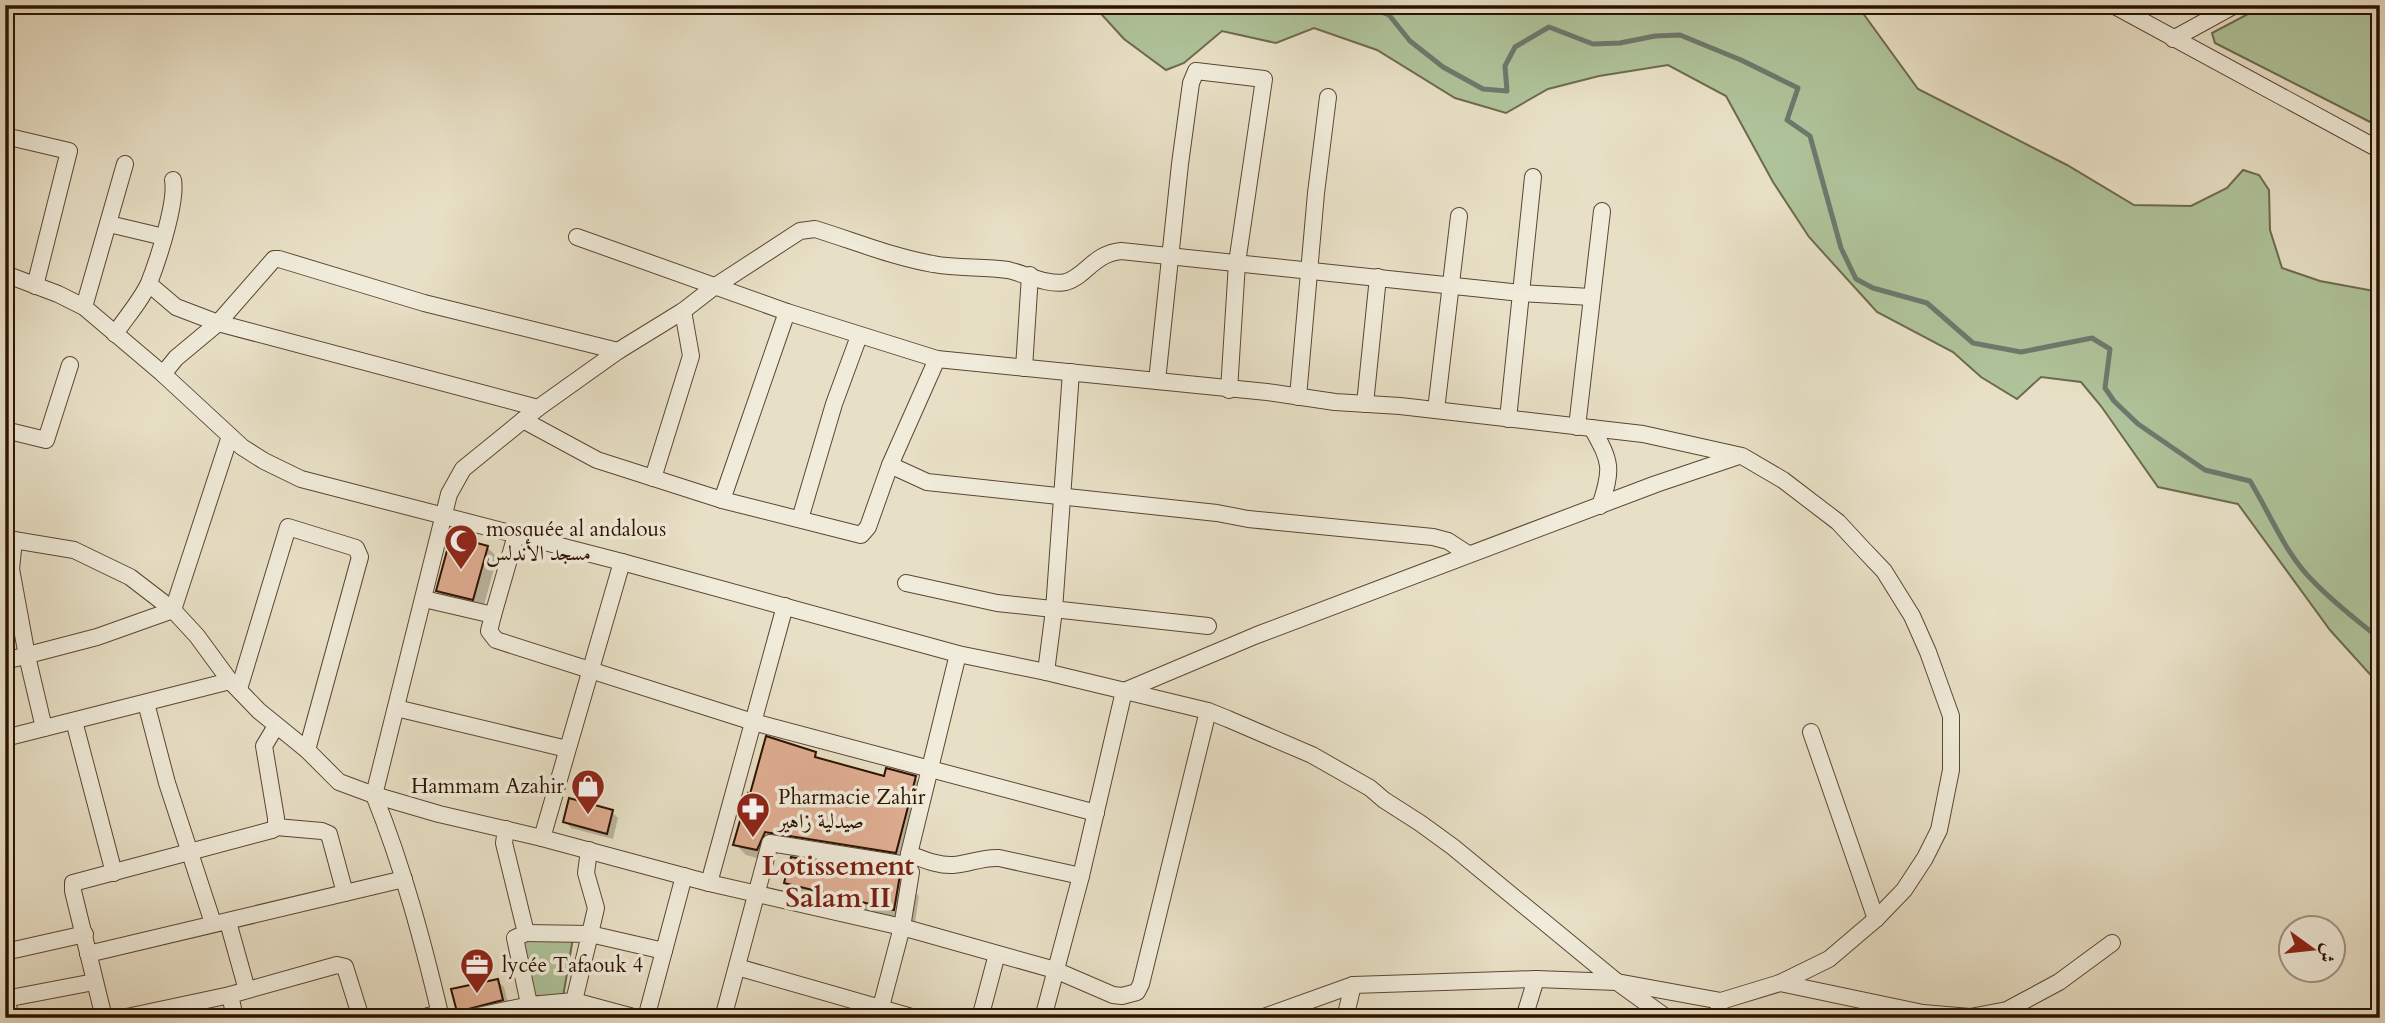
<svg xmlns="http://www.w3.org/2000/svg" width="2385" height="1023" viewBox="0 0 2385 1023" font-family="Cardo,Amiri,serif">
<rect width="100%" height="100%" fill="#e8e0c6"/>
<filter id="stains"><feTurbulence type="fractalNoise" baseFrequency=".00286" numOctaves="4"/><feColorMatrix values="0 0 0 0 .2 0 0 0 0 .09 0 0 0 0 .02 0 0 0 .5 -.17"/></filter>
<radialGradient id="worn" r=".72"><stop offset=".6" stop-color="#630" stop-opacity="0"/><stop offset="1" stop-color="#630" stop-opacity=".3"/></radialGradient>
<g fill="#afc39a" stroke="#6e6a4d" stroke-width="2">
<path d="M1093,5H1857L1918,89L2067,165L2134,205L2191,206L2227,188L2243,170L2259,175L2269,190L2270,230L2282,268L2320,281L2380,292V683L2376,681L2330,630L2238,504L2158,487L2101,406L2081,382L2041,377L2017,399L1981,377L1953,352L1877,312L1809,237L1773,182L1726,96L1668,65L1599,76L1548,89L1506,113L1455,98L1377,50L1314,28L1276,43L1222,31L1184,63L1166,70L1124,39Z"/>
<path d="M2265,5H2366L2380,32V127L2215,43L2212,33Z"/>
<path d="M574,932L563,997L534,996L522,942Z"/>
</g>
<g fill="#0003">
<path d="M487,547L497,557L483,609L448,601L438,591Z"/>
<path d="M815,754L822,761L886,779L915,778L926,789L907,863L776,842L768,861L746,855L735,844Z"/>
<path d="M612,812L618,818L613,839L571,828L565,821Z"/>
<path d="M899,876L919,896L914,929L806,903L786,883Z"/>
<path d="M498,981L504,987L509,1006L465,1017L458,1011Z"/>
</g>
<g fill="none" stroke-linecap="round" stroke-linejoin="round">
<path stroke="#6d796d" stroke-width="5" d="M1363,5L1389,15L1410,41L1443,67L1483,89L1507,91L1505,66L1515,47L1549,27L1593,44L1620,43L1655,36L1680,35L1741,60L1798,88L1787,120L1810,136L1841,248L1856,279L1873,288L1927,303L1973,343L2021,352L2092,338L2110,349L2105,388L2114,401L2138,424L2205,470L2250,481C2271,515 2285,554 2314,582C2334,603 2358,621 2380,639"/>
</g>
<g fill="#dfad91" stroke="#2d1200" stroke-width="2">
<path d="M451,536L488,546L473,600L436,591Z"/>
<path d="M766,736L816,752L815,757L884,776L886,768L916,776L896,853L765,832L757,850L733,845L748,793L750,794Z"/>
<path d="M569,798L613,810L607,834L563,822Z"/>
<path d="M791,857L900,875L894,910L784,883Z"/>
<path d="M498,979L503,1000L457,1012L451,989Z"/>
</g>
<g fill="none" stroke-linecap="round" stroke-linejoin="round">
<g stroke="#5c4632" stroke-width="18">
<g id="minor">
<path d="M2113,5L2380,150"/>
<path d="M2173,39L2235,5"/>
<path d="M5,136L69,151L35,286"/>
<path d="M109,224L164,237"/>
<path d="M577,237L787,312L937,359L1267,392L1335,402L1400,406L1643,434L1742,456L1783,480L1838,522L1864,550L1884,571L1912,616L1928,652L1951,716V770L1939,830L1925,858L1904,890L1876,919L1829,959L1780,983L1721,1001L1716,1018"/>
<path d="M5,274L58,294L84,307L163,374L242,447L264,461L301,479L622,562L958,654L1046,672L1208,711L1228,719L1312,755L1370,788L1384,800L1420,823L1453,847L1617,982L1667,1018"/>
<path d="M149,284L176,307L218,323L538,408"/>
<path d="M84,307L125,164"/>
<path d="M115,334C126,317 141,301 149,283C158,260 177,202 173,180"/>
<path d="M1024,368L1030,275"/>
<path d="M163,374L176,358L218,323L274,259H279L424,303L618,351"/>
<path d="M1157,381L1180,164L1191,83L1196,71L1264,79L1237,263L1229,390"/>
<path d="M1298,397L1316,193L1328,97"/>
<path d="M1365,404L1378,277"/>
<path d="M1436,410L1459,216"/>
<path d="M1508,419L1533,177"/>
<path d="M523,420L597,460L722,500L861,535L868,527L890,465L937,359"/>
<path d="M1577,427L1602,211"/>
<path d="M1592,428C1611,462 1613,468 1600,506"/>
<path d="M5,430L46,440L70,365"/>
<path d="M890,465L927,482L1217,513L1248,519L1433,537L1448,541L1468,554"/>
<path d="M653,478L691,356L683,311"/>
<path d="M722,500L787,312"/>
<path d="M800,519L834,404L859,336"/>
<path d="M14,540L11,569L27,656L44,728"/>
<path d="M5,541L14,540L74,550L130,577L173,610L197,636L230,681L259,711L307,750L339,782L374,795L439,814L542,838L709,883L902,927L1055,970L1113,995L1122,996L1137,992L1141,984L1208,711"/>
<path d="M906,583L997,603L1208,626"/>
<path d="M424,599L493,615L489,631L496,640L753,722L1096,813"/>
<path d="M493,615L516,535"/>
<path d="M5,661L97,637L173,610L230,436"/>
<path d="M1046,672L1054,610L1071,372"/>
<path d="M239,689L288,527L356,548L360,557L307,750"/>
<path d="M146,703L167,783L213,923"/>
<path d="M396,708L567,749"/>
<path d="M74,721L114,873"/>
<path d="M1811,732L1876,919"/>
<path d="M5,738L230,681"/>
<path d="M276,827L322,831L329,834L345,893"/>
<path d="M506,829L504,843L526,933L515,938L532,1018"/>
<path d="M542,838L622,562"/>
<path d="M589,850L586,873L596,908L590,934L664,951"/>
<path d="M909,854C923,859 938,866 953,865C969,864 982,857 999,858L1081,876"/>
<path d="M709,883L785,606"/>
<path d="M228,922L247,990"/>
<path d="M526,933L590,934L574,1001"/>
<path d="M5,952L85,934"/>
<path d="M88,954L404,879"/>
<path d="M737,967L915,1018"/>
<path d="M1780,983L1923,1013L1970,1017L2007,1010L2059,982L2112,943"/>
<path d="M5,993L11,1018"/>
<path d="M230,995L235,1018"/>
<path d="M5,999L94,982"/>
<path d="M104,1018L73,891V883L272,830L276,827V818L264,746L276,726"/>
<path d="M122,1018L230,995L337,965L345,967L361,1018"/>
<path d="M421,1018L440,1013"/>
<path d="M441,1018C423,942 403,867 374,795L449,494L463,469L538,408L618,351L683,311L714,287L800,231L815,229C854,241 893,257 933,264C958,269 983,266 1008,270C1025,274 1049,286 1066,282C1086,276 1093,254 1121,251L1521,293L1591,297"/>
<path d="M468,1018L530,1005L574,1001L637,1018"/>
<path d="M646,1018L684,876"/>
<path d="M723,1018L770,843L907,865"/>
<path d="M878,1018L902,927L911,872L907,865L909,854L958,654"/>
<path d="M980,1018L997,954"/>
<path d="M1043,1018L1081,876L1124,691L1257,635L1656,484L1739,456"/>
<path d="M1261,1018L1353,985L1536,979L1617,982L1721,1001"/>
<path d="M1345,1018L1353,985"/>
<path d="M1524,1018L1536,979"/>
</g>
</g>
<use href="#minor" stroke="#f0ebda" stroke-width="16"/>
</g>
<defs>
<g id="mosque-pin" transform="scale(1.75)"><path d="M0 17L-7.5 6A9.5 9.5 0 1 1 7.5 6Z" fill="#8f2418" stroke="#f0ebda"/><path d="M3.5-4.9A6 6 0 1 0 3.5 4.9A5 5 0 1 1 3.5-4.9Z" fill="#fff"/></g>
<g id="shop-pin" transform="scale(1.75)"><path d="M0 17L-7.5 6A9.5 9.5 0 1 1 7.5 6Z" fill="#8f2418" stroke="#f0ebda"/><path d="M-5-2.5h2.3a2.7 3.5 0 0 1 5.4 0H5L5.5 6h-11ZM-1.5-2.5h3a1.5 2.3 0 0 0-3 0Z" fill="#fff"/></g>
<g id="pharmacy-pin" transform="scale(1.75)"><path d="M0 17L-7.5 6A9.5 9.5 0 1 1 7.5 6Z" fill="#8f2418" stroke="#f0ebda"/><path d="M-2-6h4v4h4v4h-4v4h-4v-4h-4v-4h4Z" fill="#fff"/></g>
<g id="office-pin" transform="scale(1.75)"><path d="M0 17L-7.5 6A9.5 9.5 0 1 1 7.5 6Z" fill="#8f2418" stroke="#f0ebda"/><path d="M-6-3h4V-5.5h4V-3h4V5H-6ZM-1-4.5V-3h2v-1.5ZM-6 0V1H6V0Z" fill="#fff"/></g>
</defs>
<g fill-rule="evenodd">
<use href="#mosque-pin" x="461" y="541"/>
<use href="#shop-pin" x="588" y="786"/>
<use href="#pharmacy-pin" x="753" y="809"/>
<use href="#office-pin" x="477" y="965"/>
</g>
<g text-anchor="middle" dominant-baseline="central" stroke-width="7" stroke-linejoin="round" paint-order="stroke">
<g font-size="21" fill="#2d1200" stroke="#f0ebda" text-anchor="start">
<text x="486" y="529">mosquée al andalous<tspan x="486" dy="24">مسجد الأندلس</tspan></text>
<text x="564" y="786" text-anchor="end">Hammam Azahir</text>
<text x="778" y="797">Pharmacie Zahir<tspan x="778" dy="24">صيدلية زاهير</tspan></text>
<text x="502" y="965">lycée Tafaouk 4</text>
</g>
<g font-size="28" font-weight="bold" fill="#7a1f14" stroke="#f0ebda">
<text x="838" y="866">Lotissement<tspan x="838" dy="32">Salam II</tspan></text>
</g>
</g>
<rect width="2385" height="1023" fill="none" stroke="#e8e0c6" stroke-width="28"/>
<rect x="7" y="7" width="2371" height="1009" fill="none" stroke="#2d1200" stroke-width="3.5"/>
<rect x="14" y="14" width="2357" height="995" fill="none" stroke="#2d1200" stroke-width="2"/>
<g transform="translate(2312 949) rotate(105)"><circle r="33" fill="#f0ebda" stroke="#a29483" stroke-width="2"/>
<path d="M0-5L12 26L0 18L-12 26Z" fill="#8f2418"/>
<text y="-10" font-size="19" font-weight="bold" text-anchor="middle" fill="#2d1200">ش</text>
</g>
<rect width="100%" height="100%" filter="url(#stains)"/>
<rect width="100%" height="100%" fill="url(#worn)"/>
</svg>
